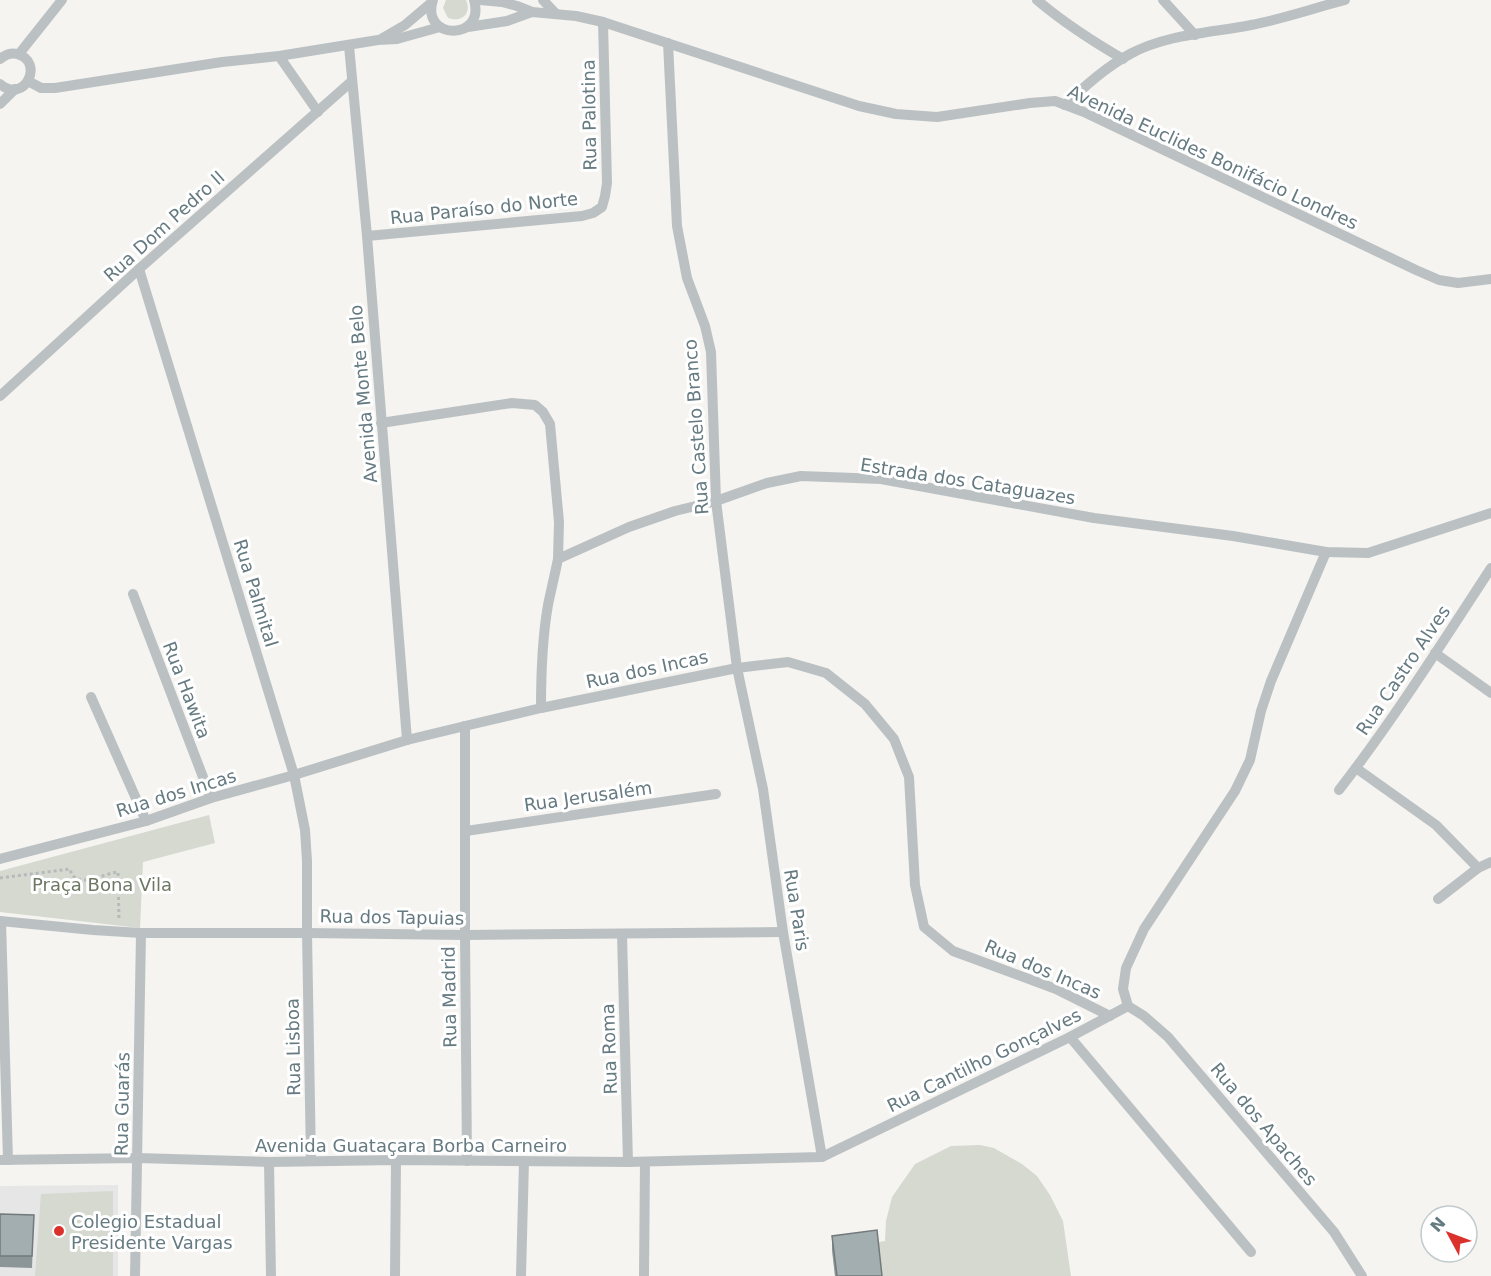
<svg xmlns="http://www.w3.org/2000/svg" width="1491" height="1276" viewBox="0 0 1491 1276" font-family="'DejaVu Sans',sans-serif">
<rect width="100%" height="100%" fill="#f5f4f1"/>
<path fill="#e5e6e5" d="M118,1185V1276H0V1186Z"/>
<g fill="#d5d9d0">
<path d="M446,0H466C472,13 462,23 448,18L443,8Z"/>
<path d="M209,815L215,843L143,862L140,928L0,912V871Z"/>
<path d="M980,1145L994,1148L1022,1164L1037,1176L1050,1195L1063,1221L1071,1276H835L832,1250L885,1241L886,1221L892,1197L915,1164L951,1146Z"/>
<path d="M113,1191V1276H35L41,1194Z"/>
</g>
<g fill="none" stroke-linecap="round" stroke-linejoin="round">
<path stroke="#b6babb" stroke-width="3" stroke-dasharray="3 3" stroke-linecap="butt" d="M0,878L70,869C75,891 104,873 118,872L119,921"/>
<g stroke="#bbc1c3" stroke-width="10">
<path d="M433,0C420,40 486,42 474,0"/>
<path d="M480,0L502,2L517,6L532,12L576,16L603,22L859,106L896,114L937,117L1030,103L1055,101L1084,112L1416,270L1439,280L1458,283L1491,279"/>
<path d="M543,0L556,14"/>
<path d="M1037,0C1064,23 1092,41 1123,59"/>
<path d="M1163,0L1195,35"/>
<path d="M468,27L507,21L532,12"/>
<path d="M381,39L405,25L431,3"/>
<path d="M668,43L677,226L687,278L705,326L711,352L716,501L737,668L763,789L783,932L822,1157"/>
<path d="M349,46L367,236L407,740"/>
<path d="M19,54L62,0"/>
<path d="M279,56L318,112"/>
<path d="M0,59C5,55 10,52 17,54C45,61 25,105 0,84"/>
<path d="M28,81L41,88H55L222,62L279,56L378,40L397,39L440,27"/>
<path d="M0,104L15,89"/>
<path d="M1065,105C1085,86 1106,67 1130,54C1167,34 1211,33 1251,25C1283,19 1314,8 1345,0"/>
<path d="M367,236L582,216L593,213L602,207L605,196L607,183L603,22"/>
<path d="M139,269L294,775L305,830L307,861V933L311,1161"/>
<path d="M0,396L139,269L352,81"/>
<path d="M381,423L512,403L535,405L543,412L550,424L559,522L558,559"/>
<path d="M133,594L211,798"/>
<path d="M1435,653L1491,693"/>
<path d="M91,697L146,821"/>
<path d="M541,708C541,673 542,639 548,605C551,590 555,574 558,559L629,527L675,511L716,501L767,483L801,476L881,479L1094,518L1233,536L1326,552L1368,553L1491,513"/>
<path d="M465,726V935L467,1161"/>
<path d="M1356,768L1436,825L1478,868"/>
<path d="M1339,790C1394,719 1442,643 1491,568"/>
<path d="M466,831L716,794"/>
<path d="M0,859L146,821L211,798L294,775L407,740L465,726L541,708L737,668L788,662L826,673L865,704L894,739L909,777L915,885L924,927L953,951L1056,989L1110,1016"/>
<path d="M1438,899L1478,868L1491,862"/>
<path d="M0,921L93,930L141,933H307L465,935L783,932"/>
<path d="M1,921L8,1160"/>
<path d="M622,934L628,1162"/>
<path d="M1128,1006L1144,1016L1168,1037L1334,1232L1362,1276"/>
<path d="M1070,1037L1251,1252"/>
<path d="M0,1160L138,1158L269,1162L396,1160L628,1162L822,1157L1070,1037L1128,1006L1123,989L1126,968L1144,929L1235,791L1250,760L1261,711L1271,681L1326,552"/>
<path d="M269,1162L271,1276"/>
<path d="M135,1276L141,933"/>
<path d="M395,1276L396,1160"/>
<path d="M521,1276L524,1161"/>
<path d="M644,1276L645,1162"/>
</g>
</g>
<g fill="#8c9698">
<path d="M0,1214L34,1215L32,1268L0,1267Z"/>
<path d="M832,1236L882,1276H835L832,1250Z"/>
</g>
<g fill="#a3aeb1" stroke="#727a7c" stroke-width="1.5">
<path d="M0,1214L34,1215L32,1256H0Z"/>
<path d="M877,1230L882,1276H837L832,1236Z"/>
</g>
<circle fill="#db312b" stroke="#fff" stroke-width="2" cx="59" cy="1231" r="6"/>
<g text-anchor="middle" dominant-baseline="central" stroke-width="6" stroke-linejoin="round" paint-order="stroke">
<g font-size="18" fill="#657a81" stroke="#fff">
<text transform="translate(589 115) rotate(-91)">Rua Palotina</text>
<text transform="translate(1213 157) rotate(25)">Avenida Euclides Bonifácio Londres</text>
<text transform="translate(484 208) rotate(-6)">Rua Paraíso do Norte</text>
<text transform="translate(164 226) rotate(-42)">Rua Dom Pedro II</text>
<text transform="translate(363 394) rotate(-95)">Avenida Monte Belo</text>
<text transform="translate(696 427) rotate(-94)">Rua Castelo Branco</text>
<text transform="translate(968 481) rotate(9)">Estrada dos Cataguazes</text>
<text transform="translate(256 593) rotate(73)">Rua Palmital</text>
<text transform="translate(647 669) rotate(-12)">Rua dos Incas</text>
<text transform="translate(1403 670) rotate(-56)">Rua Castro Alves</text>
<text transform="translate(187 690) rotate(69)">Rua Hawita</text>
<text transform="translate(176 793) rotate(-17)">Rua dos Incas</text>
<text transform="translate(588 796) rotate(-8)">Rua Jerusalém</text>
<text transform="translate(797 910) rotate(81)">Rua Paris</text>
<text transform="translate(392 917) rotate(1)">Rua dos Tapuias</text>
<text transform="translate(1043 969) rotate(23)">Rua dos Incas</text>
<text transform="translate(449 997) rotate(-91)">Rua Madrid</text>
<text transform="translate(293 1047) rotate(-91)">Rua Lisboa</text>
<text transform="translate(609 1049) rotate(-92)">Rua Roma</text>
<text transform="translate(984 1060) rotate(-26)">Rua Cantilho Gonçalves</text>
<text transform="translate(122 1104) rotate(-89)">Rua Guarás</text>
<text transform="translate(1264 1124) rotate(50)">Rua dos Apaches</text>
<text x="411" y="1145">Avenida Guataçara Borba Carneiro</text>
</g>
<g font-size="18" fill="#6c7863" stroke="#fff">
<text x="102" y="884">Praça Bona Vila</text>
</g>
<g font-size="18" fill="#657a81" stroke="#fff" text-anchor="start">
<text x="71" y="1221">Colegio Estadual<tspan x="71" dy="21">Presidente Vargas</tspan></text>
</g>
</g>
<g transform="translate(1449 1234) rotate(311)"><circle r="28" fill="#ffffff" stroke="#c1cacd" stroke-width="1.5"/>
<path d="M0-4.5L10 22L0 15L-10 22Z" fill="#db312b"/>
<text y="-9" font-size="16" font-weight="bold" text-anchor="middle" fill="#657a81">N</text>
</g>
</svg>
